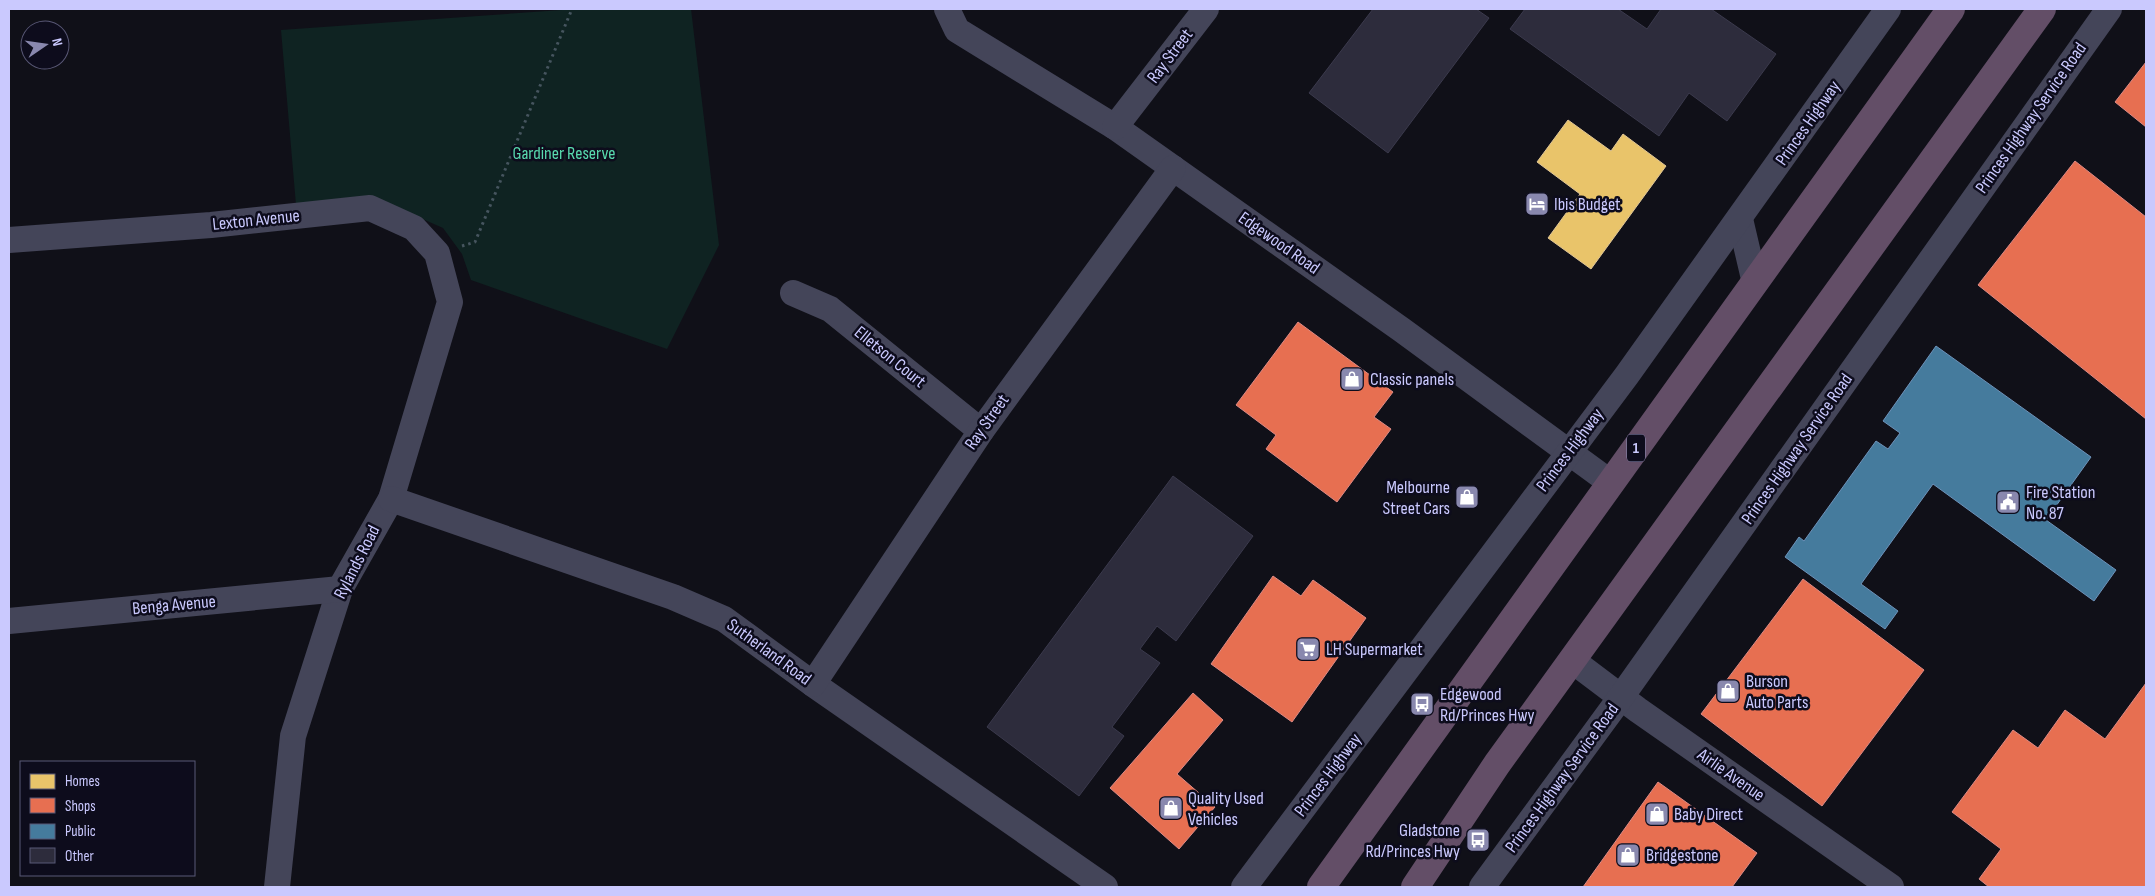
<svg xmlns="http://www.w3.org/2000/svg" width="2155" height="896" viewBox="0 0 2155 896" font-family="'Sofia Sans Condensed',sans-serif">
<rect width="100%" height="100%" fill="#101018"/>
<path fill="#0f2322" d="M576,9H691L719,245L667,349L471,280L462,254L443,228L382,201L296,205L281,30Z"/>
<path fill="#e9c46a" stroke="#e0c696" d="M1568,120L1611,151L1623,134L1666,166L1591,269L1548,238L1580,194L1537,162Z"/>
<g fill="#e76f51" stroke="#de8a85">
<path d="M2146,62V127L2115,102Z"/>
<path d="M2075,161L2146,217V419L1978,285Z"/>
<path d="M1298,322L1393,392L1374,417L1391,429L1337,502L1266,449L1276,435L1236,405Z"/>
<path d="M1273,576L1301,596L1313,580L1366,618L1292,722L1211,664Z"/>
<path d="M1803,579L1924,670L1822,806L1701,714Z"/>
<path d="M2146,683V887H1989L1979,879L2001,849L1952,812L2013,730L2038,748L2065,710L2105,739Z"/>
<path d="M1193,693L1223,720L1177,774L1215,807L1179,849L1110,788Z"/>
<path d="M1658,782L1757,853L1732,887H1583Z"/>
</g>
<path fill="#457b9d" stroke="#6d92ba" d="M1936,346L2091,457L2046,520L2116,570L2094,601L1933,484L1861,584L1898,611L1885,629L1785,557L1799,537L1804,541L1876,441L1888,449L1900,433L1883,421Z"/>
<g fill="#2d2c3c" stroke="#3b3a4d">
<path d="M1373,9H1476L1489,18L1388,153L1309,93Z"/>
<path d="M1525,9H1618L1647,29L1661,9H1711L1776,54L1727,121L1689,93L1659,136L1510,29Z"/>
<path d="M1173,476L1253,536L1176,641L1157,626L1140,649L1160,663L1112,727L1124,736L1079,796L987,727Z"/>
</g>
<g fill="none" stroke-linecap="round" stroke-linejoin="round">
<path stroke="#46555f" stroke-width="3" stroke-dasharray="2.5 4" stroke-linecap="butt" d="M462,246L475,242L572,9"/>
<g stroke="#444559" stroke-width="26">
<path d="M947,9L957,30L1115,127L1402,330L1611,483"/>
<path d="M1115,127L1206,9"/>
<path d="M1740,219L1755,283"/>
<path d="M9,240L211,225L370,208L414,228L437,253L450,302L391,499L340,589L293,736L277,887"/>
<path d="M793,293L830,309L981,431"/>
<path d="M391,499L673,597L724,619L813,684L1105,887"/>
<path d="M9,621L340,589"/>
<path d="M1573,661L1638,710L1891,887"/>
<path d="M813,684L981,431L1173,168"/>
<path d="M1244,887L1627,375L1888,9"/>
<path d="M1482,887L1621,697L2109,9"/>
</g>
<g stroke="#634e67" stroke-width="28">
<path d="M1321,887L1951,9"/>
<path d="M1415,887L1497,764L2042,9"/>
</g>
</g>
<defs>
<g id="hotel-square" transform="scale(1.25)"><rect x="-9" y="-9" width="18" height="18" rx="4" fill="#8988ae" stroke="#0d0c1c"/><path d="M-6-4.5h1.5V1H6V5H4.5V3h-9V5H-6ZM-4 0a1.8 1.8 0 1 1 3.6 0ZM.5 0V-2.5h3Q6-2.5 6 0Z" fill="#fff"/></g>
<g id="shop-square" transform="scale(1.25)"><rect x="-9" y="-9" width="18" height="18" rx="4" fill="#8988ae" stroke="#0d0c1c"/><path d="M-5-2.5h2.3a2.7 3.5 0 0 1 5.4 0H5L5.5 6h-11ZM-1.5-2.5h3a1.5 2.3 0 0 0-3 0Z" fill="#fff"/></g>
<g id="civic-square" transform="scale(1.25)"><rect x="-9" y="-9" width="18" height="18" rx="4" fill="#8988ae" stroke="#0d0c1c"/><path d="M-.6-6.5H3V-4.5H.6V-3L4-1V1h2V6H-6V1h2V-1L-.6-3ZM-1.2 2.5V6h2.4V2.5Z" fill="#fff"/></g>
<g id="supermarket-square" transform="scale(1.25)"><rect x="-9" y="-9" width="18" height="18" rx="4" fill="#8988ae" stroke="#0d0c1c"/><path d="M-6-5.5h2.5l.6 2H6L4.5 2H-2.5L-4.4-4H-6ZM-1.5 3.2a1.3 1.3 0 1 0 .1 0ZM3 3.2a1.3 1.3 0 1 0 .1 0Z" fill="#fff"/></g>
<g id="bus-square" transform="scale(1.25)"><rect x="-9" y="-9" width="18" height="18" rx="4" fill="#8988ae" stroke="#0d0c1c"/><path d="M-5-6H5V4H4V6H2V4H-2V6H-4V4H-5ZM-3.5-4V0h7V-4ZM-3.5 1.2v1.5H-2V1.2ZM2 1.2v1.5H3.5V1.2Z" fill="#fff"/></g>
</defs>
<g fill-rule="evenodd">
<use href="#hotel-square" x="1537" y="204"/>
<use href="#shop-square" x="1352" y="379"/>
<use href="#shop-square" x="1467" y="497"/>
<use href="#civic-square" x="2008" y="502"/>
<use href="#supermarket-square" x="1308" y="649"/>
<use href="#shop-square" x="1728" y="691"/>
<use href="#bus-square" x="1422" y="704"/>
<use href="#shop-square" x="1171" y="808"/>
<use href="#shop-square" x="1657" y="814"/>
<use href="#bus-square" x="1478" y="840"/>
<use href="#shop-square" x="1628" y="855"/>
</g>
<g text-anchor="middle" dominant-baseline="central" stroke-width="5" stroke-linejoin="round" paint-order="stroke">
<rect fill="#0d0c1c" stroke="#9190ba" stroke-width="1" x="1627" y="434.5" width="18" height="27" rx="4"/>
<g font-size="16" font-weight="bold" fill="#cac9fe">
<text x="1636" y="448">1</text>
</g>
<g font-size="18" fill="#cac9fe" stroke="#0d0c1c">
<text transform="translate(1170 56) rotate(-53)">Ray Street</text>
<text transform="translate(2031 118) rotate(-55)">Princes Highway Service Road</text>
<text transform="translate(1808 123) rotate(-55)">Princes Highway</text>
<text transform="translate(256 220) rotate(-6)">Lexton Avenue</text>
<text transform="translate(1279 243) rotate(35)">Edgewood Road</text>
<text transform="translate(890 357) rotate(39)">Elletson Court</text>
<text transform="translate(987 422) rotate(-55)">Ray Street</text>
<text transform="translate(1797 449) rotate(-55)">Princes Highway Service Road</text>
<text transform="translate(1570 450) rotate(-53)">Princes Highway</text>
<text transform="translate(357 562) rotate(-63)">Rylands Road</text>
<text transform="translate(174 605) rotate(-5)">Benga Avenue</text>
<text transform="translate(769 652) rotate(36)">Sutherland Road</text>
<text transform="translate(1328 775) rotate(-53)">Princes Highway</text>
<text transform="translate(1731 775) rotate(35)">Airlie Avenue</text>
<text transform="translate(1562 778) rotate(-54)">Princes Highway Service Road</text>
</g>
<g font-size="18" fill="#58daae" stroke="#0d0c1c">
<text x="564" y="153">Gardiner Reserve</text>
</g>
<g font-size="18" fill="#cac9fe" stroke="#0d0c1c" text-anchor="start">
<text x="1554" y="204">Ibis Budget</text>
<text x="1370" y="379">Classic panels</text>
<text x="1450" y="487" text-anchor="end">Melbourne<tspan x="1450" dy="21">Street Cars</tspan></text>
<text x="2026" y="492">Fire Station<tspan x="2026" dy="21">No. 87</tspan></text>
<text x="1326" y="649">LH Supermarket</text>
<text x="1746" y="681">Burson<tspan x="1746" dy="21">Auto Parts</tspan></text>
<text x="1440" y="694">Edgewood<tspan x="1440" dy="21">Rd/Princes Hwy</tspan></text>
<text x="1188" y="798">Quality Used<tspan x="1188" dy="21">Vehicles</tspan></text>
<text x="1674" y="814">Baby Direct</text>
<text x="1460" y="830" text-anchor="end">Gladstone<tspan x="1460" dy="21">Rd/Princes Hwy</tspan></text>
<text x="1646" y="855">Bridgestone</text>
</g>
</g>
<rect width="2155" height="896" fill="none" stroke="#cac9fe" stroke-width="20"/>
<rect x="20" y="761" width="175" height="115" fill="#0d0c1c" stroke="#595876"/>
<rect x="30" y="774" width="25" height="15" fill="#e9c46a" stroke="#595876"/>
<text x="65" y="786" font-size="15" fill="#cac9fe">Homes</text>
<rect x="30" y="798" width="25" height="15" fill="#e76f51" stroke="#595876"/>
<text x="65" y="811" font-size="15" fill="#cac9fe">Shops</text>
<rect x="30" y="824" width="25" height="15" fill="#457b9d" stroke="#595876"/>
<text x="65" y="836" font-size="15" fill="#cac9fe">Public</text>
<rect x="30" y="848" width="25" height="15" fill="#2d2c3c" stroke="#595876"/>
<text x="65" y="861" font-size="15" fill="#cac9fe">Other</text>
<g transform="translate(45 45) rotate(77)"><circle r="24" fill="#0d0c1c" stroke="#595876"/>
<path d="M0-4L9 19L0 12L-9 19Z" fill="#8988ae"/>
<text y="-8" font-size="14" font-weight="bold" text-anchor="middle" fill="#cac9fe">N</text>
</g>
</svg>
